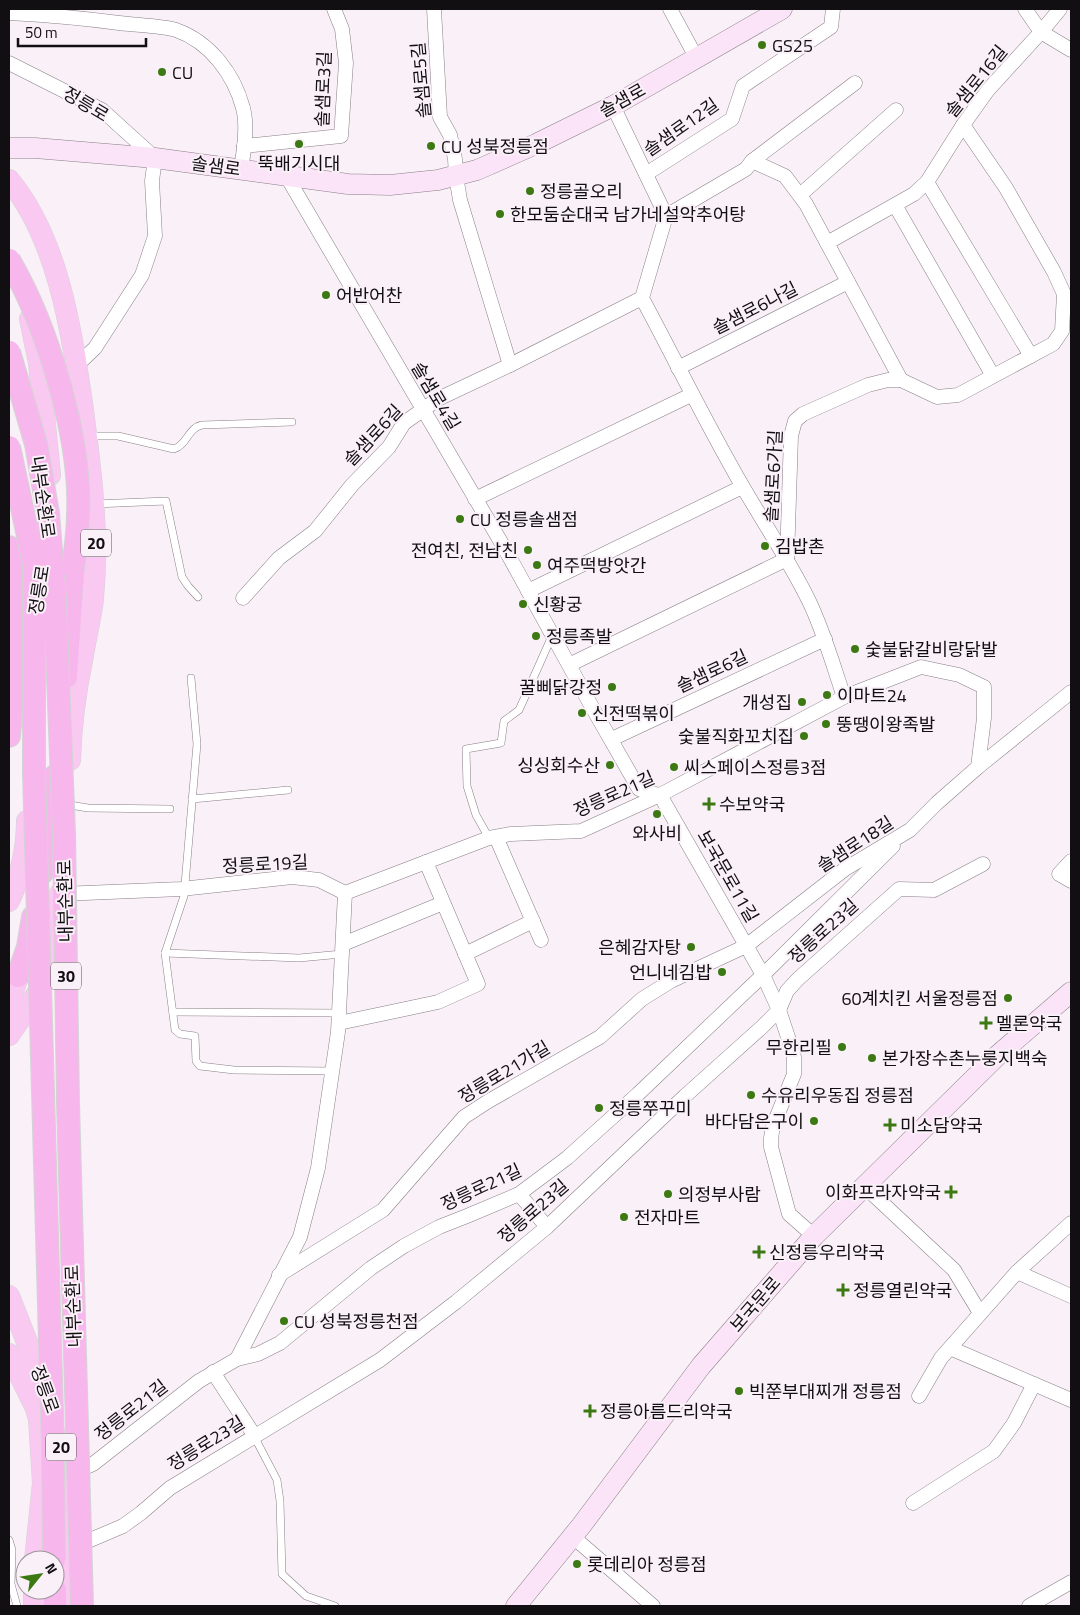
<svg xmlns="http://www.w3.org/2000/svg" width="1080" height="1615" viewBox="0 0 1080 1615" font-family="'Titillium Web','Noto Sans KR',sans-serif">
<rect width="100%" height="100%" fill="#faf0f8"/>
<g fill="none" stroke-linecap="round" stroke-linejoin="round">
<g stroke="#887f86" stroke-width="8">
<g id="service">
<path d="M88,436H118L174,449C187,445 188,428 202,425L292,422"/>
<path d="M95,504L166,501L182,577L188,586L198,597"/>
<path d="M191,678L197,744L184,896L165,953L175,1030L180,1034L195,1036L196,1061L200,1066L234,1070L333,1071"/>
<path d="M192,799L288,790"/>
<path d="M70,805L88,808L170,809"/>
<path d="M489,838L476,815L467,786L466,749L501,743L504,721L519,710L552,636"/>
<path d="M165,953L299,958L342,954"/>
<path d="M173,1012L339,1013"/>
<path d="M254,1436L277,1480L280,1501L282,1574L306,1596L335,1606"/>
<path d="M9,1540L12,1550L11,1584L17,1606"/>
</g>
</g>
<g stroke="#887f86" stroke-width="15">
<g id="minor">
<path d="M434,9L440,117L450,135L455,159L456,176L460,200L510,365"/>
<path d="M670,9L696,57"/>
<path d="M1025,9L1041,32L1071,50"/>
<path d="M9,13C46,15 82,18 119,23C134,25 163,26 176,30C210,42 234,74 243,108C248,125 244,151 241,169"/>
<path d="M9,63L102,110L155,158L152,181L155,236L142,275L95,348L76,366"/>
<path d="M613,106L666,216L642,298C672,354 700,411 731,466C756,512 786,554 809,601C824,632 833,665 844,697"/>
<path d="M244,146L341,136L346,63L342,29L334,9"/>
<path d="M752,161L785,176L806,204L901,380"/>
<path d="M646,174L732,119L743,86L831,27L833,9"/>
<path d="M287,177L505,549L592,707L639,789L649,793L660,795"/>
<path d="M927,182L1031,356"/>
<path d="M800,195L896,110"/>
<path d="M895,205L993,376"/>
<path d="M666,216L746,169L752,161L855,83"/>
<path d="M827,243L914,194L927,182L963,125L988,90L1041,32L1060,9"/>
<path d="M678,368L848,282"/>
<path d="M475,499L691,395"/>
<path d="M528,591L742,487"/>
<path d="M243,598L279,558L315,531L352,485L389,447L404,423L438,399L510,365L642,298"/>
<path d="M575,662L787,559L791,436L795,421L803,414L868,385L888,380H901L937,397L958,395L1053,344L1062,331L1064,294L1054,272L1006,188L963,125"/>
<path d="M616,737L825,639"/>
<path d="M978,767L1071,692"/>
<path d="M660,795L763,975L779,1010L788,1037L794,1057V1074L773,1126L771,1138V1147L789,1214L814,1236"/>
<path d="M496,837L541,940"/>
<path d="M1071,861L1059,874L1071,881"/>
<path d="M61,894L181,889L292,877L319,880L345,893"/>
<path d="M343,944L443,903"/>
<path d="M465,954L533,921"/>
<path d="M339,1023L438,1002L478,984L426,862"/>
<path d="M864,1186L954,1270L980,1313"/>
<path d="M519,1194L547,1227"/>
<path d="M1017,1272L1071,1296"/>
<path d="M279,1275L383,1210L464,1117L487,1102L600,1037L642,999L671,981L746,946L845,869L910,830L937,803L978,767L984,718V687L959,675L921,667L844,697L660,795L581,831L511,834L489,838L345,893"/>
<path d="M950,1348L1071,1400"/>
<path d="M237,1359L258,1354L280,1343L371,1268L404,1246L439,1227L467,1216L519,1194L567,1158L638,1094L763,975L893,846"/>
<path d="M213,1372L254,1435"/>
<path d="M919,1396L941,1358L1017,1272L1071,1223"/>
<path d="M72,1474L93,1464L199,1381L237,1359L300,1237L318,1168L338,1032L345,893"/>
<path d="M913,1503L994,1451L1014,1423L1034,1384"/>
<path d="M572,1536L653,1606"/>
<path d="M76,1546L123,1526L141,1513L170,1488L380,1360L456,1302L547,1227L685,1096L762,1027L779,1010L787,991L798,979L899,889L934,890L983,864"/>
<path d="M1029,1606L1071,1582"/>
</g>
</g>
<g stroke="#887f86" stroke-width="21">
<g id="secondary">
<path d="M9,148H35L155,158L348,184L390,185L438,180L477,170L536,144L613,106L782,9"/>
<path d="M516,1606L581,1526L701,1366L814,1236L998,1055L1071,992"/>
</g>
</g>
<g stroke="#d4d4d4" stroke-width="22">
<g id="primary">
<path d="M9,180C58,239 71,329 82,403C91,469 99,533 93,599C91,617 86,636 83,655C76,689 71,724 70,760"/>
<path d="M30,319L39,363L50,475"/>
<path d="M9,901C21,875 27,849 27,821"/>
<path d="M9,1004L18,976L27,962"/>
<path d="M9,1035L39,991L47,972L54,919L60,894"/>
<path d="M9,1296L50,1401"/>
<path d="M9,1354L35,1406L39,1419L43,1483L35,1560"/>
<path d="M59,1437L66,1477L70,1606"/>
<path d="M34,1606V1590"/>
</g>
</g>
<g stroke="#d4d4d4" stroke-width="24">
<g id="trunk">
<path d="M9,547L15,568L16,657L9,736"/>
<path d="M66,677L73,568"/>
<path d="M42,873L55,776"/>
<path d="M18,976L28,947L33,917"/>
<path d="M55,1590V1606"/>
</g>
</g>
<use href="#service" stroke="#fff" stroke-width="7"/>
<use href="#minor" stroke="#fff" stroke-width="14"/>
<use href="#secondary" stroke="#fce4f8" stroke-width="20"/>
<use href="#primary" stroke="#f9c9f1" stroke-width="21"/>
<use href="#trunk" stroke="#f7b7ec" stroke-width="22"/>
<g stroke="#d4d4d4" stroke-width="24" stroke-linecap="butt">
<g id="trunk-bridge">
<path d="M9,260C47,325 82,439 78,515C78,533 75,551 73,568"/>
<path d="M9,352L36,444L48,513L55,600L64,834L68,1103L82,1606"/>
<path d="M9,447L34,564V773L53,1447L54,1560"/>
</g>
</g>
<use href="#trunk-bridge" stroke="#f7b7ec" stroke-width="22"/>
</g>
<g fill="#3c7913" stroke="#faf0f8" stroke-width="2">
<circle cx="762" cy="45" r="5"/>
<circle cx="162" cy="72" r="5"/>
<circle cx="299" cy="144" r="5"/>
<circle cx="431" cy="146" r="5"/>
<circle cx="530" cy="191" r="5"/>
<circle cx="500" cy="214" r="5"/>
<circle cx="326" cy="295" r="5"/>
<circle cx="460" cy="519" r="5"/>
<circle cx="765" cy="546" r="5"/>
<circle cx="528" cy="550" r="5"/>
<circle cx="537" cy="565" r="5"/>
<circle cx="523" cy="604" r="5"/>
<circle cx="536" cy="636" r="5"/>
<circle cx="855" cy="649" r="5"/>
<circle cx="612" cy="687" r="5"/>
<circle cx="827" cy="695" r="5"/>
<circle cx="802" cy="702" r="5"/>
<circle cx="582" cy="713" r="5"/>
<circle cx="826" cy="724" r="5"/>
<circle cx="804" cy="736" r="5"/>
<circle cx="610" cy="765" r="5"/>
<circle cx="674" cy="767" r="5"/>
<path d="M706.5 796.5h5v5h5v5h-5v5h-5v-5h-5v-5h5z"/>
<circle cx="657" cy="814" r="5"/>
<circle cx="691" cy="947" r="5"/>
<circle cx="722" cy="972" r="5"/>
<circle cx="1008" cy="998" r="5"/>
<path d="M983.5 1015.5h5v5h5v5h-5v5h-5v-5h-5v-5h5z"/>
<circle cx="842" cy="1047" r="5"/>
<circle cx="872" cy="1058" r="5"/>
<circle cx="751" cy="1095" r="5"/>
<circle cx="599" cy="1108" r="5"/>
<circle cx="814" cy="1121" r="5"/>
<path d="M887.5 1117.5h5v5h5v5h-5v5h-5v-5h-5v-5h5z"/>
<path d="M948.5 1184.5h5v5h5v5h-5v5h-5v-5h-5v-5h5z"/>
<circle cx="668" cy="1194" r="5"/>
<circle cx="624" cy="1217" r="5"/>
<path d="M756.5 1244.5h5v5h5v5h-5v5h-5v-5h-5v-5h5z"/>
<path d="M840.5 1282.5h5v5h5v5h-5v5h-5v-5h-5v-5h5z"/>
<circle cx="284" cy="1321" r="5"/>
<circle cx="739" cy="1391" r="5"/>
<path d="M587.5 1403.5h5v5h5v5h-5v5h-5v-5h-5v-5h5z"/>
<circle cx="577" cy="1564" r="5"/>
</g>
<g text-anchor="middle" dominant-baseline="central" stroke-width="4" stroke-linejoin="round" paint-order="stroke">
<g fill="#faf0f8" stroke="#585257" stroke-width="1">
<rect x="81" y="529.5" width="30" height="27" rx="4"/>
<rect x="51" y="962.5" width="30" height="27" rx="4"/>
<rect x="46" y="1433.5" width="30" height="27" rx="4"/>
</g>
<g font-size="16" font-weight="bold" fill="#120f12">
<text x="96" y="543">20</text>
<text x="66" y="976">30</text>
<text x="61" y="1447">20</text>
</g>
<g font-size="18" fill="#120f12" stroke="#faf0f8" text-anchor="start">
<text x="772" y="45">GS25</text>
<text x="172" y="72">CU</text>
<text x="441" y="146">CU 성북정릉점</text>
<text x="299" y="163" text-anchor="middle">뚝배기시대</text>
<text x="540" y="191">정릉골오리</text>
<text x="510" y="214">한모둠순대국 남가네설악추어탕</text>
<text x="336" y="295">어반어찬</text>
<text x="470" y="519">CU 정릉솔샘점</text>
<text x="775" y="546">김밥촌</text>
<text x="518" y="550" text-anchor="end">전여친, 전남친</text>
<text x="547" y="565">여주떡방앗간</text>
<text x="533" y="604">신황궁</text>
<text x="546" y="636">정릉족발</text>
<text x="865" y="649">숯불닭갈비랑닭발</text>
<text x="602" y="687" text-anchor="end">꿀삐닭강정</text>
<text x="837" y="695">이마트24</text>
<text x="792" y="702" text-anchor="end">개성집</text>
<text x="592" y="713">신전떡볶이</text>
<text x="836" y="724">뚱땡이왕족발</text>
<text x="794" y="736" text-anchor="end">숯불직화꼬치집</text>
<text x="600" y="765" text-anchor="end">싱싱회수산</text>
<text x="684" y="767">씨스페이스정릉3점</text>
<text x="719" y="804">수보약국</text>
<text x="657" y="833" text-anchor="middle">와사비</text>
<text x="681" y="947" text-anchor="end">은혜감자탕</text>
<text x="712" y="972" text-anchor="end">언니네김밥</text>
<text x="998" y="998" text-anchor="end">60계치킨 서울정릉점</text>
<text x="996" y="1023">멜론약국</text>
<text x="832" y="1047" text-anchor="end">무한리필</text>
<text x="882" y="1058">본가장수촌누룽지백숙</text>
<text x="761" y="1095">수유리우동집 정릉점</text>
<text x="609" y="1108">정릉쭈꾸미</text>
<text x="804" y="1121" text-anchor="end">바다담은구이</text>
<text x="900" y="1125">미소담약국</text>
<text x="941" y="1192" text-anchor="end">이화프라자약국</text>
<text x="678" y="1194">의정부사람</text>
<text x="634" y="1217">전자마트</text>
<text x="769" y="1252">신정릉우리약국</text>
<text x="853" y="1290">정릉열린약국</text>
<text x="294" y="1321">CU 성북정릉천점</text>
<text x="749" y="1391">빅쭌부대찌개 정릉점</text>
<text x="600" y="1411">정릉아름드리약국</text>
<text x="587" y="1564">롯데리아 정릉점</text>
</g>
<g font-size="18" fill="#120f12" stroke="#faf0f8">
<text transform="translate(421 80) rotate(-95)">솔샘로5길</text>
<text transform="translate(976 81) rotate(-51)">솔샘로16길</text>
<text transform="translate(323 89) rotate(-88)">솔샘로3길</text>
<text transform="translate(622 100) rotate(-29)">솔샘로</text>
<text transform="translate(86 104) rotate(31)">정릉로</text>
<text transform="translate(681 127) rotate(-35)">솔샘로12길</text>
<text transform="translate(216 166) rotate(8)">솔샘로</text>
<text transform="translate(755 308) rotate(-27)">솔샘로6나길</text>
<text transform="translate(436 396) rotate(59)">솔샘로4길</text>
<text transform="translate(373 435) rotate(-47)">솔샘로6길</text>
<text transform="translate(773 476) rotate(-87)">솔샘로6가길</text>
<text transform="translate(43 497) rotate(82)">내부순환로</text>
<text transform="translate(39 590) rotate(-81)">정릉로</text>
<text transform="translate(712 671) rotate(-25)">솔샘로6길</text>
<text transform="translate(614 794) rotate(-24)">정릉로21길</text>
<text transform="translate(855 844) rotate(-33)">솔샘로18길</text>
<text transform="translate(265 864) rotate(-3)">정릉로19길</text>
<text transform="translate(728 876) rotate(60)">보국문로11길</text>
<text transform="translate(65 901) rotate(-91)">내부순환로</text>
<text transform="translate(823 931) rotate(-42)">정릉로23길</text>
<text transform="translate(504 1072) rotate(-31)">정릉로21가길</text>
<text transform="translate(481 1187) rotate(-25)">정릉로21길</text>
<text transform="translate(533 1211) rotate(-41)">정릉로23길</text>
<text transform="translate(755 1304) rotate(-49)">보국문로</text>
<text transform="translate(73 1306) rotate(-92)">내부순환로</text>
<text transform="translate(45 1389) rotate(70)">정릉로</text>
<text transform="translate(131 1410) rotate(-38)">정릉로21길</text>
<text transform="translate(206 1443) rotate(-32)">정릉로23길</text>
</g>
</g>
<rect width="1080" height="1615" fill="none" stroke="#120f12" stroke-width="20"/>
<g transform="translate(40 1575) rotate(60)"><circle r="24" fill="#faf0f8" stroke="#9d969c"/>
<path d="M0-4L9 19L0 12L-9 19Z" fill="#3c7913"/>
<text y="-8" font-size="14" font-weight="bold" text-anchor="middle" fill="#120f12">N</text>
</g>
<path d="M18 38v8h128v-8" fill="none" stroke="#120f12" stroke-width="2.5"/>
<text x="25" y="38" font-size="15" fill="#120f12" stroke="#faf0f8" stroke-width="4" paint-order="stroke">50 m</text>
</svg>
